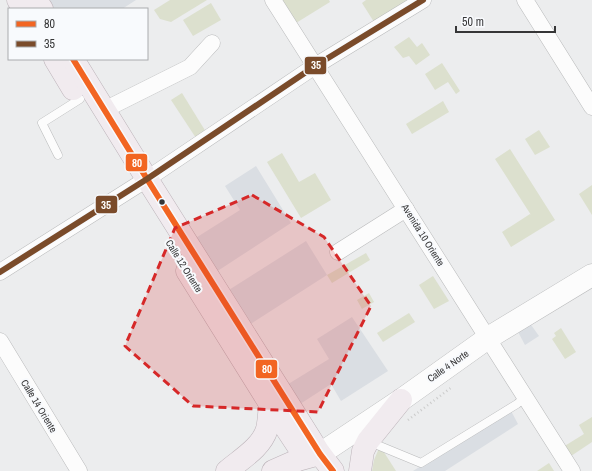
<svg xmlns="http://www.w3.org/2000/svg" width="592" height="471" viewBox="0 0 592 471" font-family="'Archivo Narrow',sans-serif">
<rect width="100%" height="100%" fill="#ecedee"/>
<g fill="#dadee3">
<path d="M46,0H136L122,9H50Z"/>
<path d="M256,166L291,223L213,274L194,239L240,210L225,186Z"/>
<path d="M306,241L327,275L246,327L224,293Z"/>
<path d="M352,317L388,371L341,401L331,384L297,406L285,386L329,359L317,339Z"/>
<path d="M529,322L539,336L525,345L517,330Z"/>
<path d="M510,409L518,424L445,471H413Z"/>
</g>
<g fill="#dce0ce">
<path d="M170,0H207L171,22L160,19L154,10Z"/>
<path d="M282,0H329L330,2L296,23Z"/>
<path d="M366,0H411L374,22L362,3Z"/>
<path d="M211,3L221,20L193,36L183,20Z"/>
<path d="M409,37L417,47L422,43L430,55L416,65L409,56L403,58L394,47Z"/>
<path d="M442,63L460,91L456,94L448,82L435,90L425,74Z"/>
<path d="M182,93L206,132L196,138L171,100Z"/>
<path d="M443,101L449,112L412,134L406,124Z"/>
<path d="M539,130L550,147L535,155L525,139Z"/>
<path d="M510,149L555,220L511,247L502,232L530,214L531,215L495,159Z"/>
<path d="M282,153L299,182L315,173L331,200L301,218L267,162Z"/>
<path d="M592,185V215L579,194Z"/>
<path d="M366,253L370,260L332,283L327,275Z"/>
<path d="M433,276L449,301L434,309L419,285Z"/>
<path d="M369,293L374,302L362,309L357,300Z"/>
<path d="M409,313L415,322L383,342L377,333Z"/>
<path d="M561,328L576,352L565,359L552,339L556,336L554,333Z"/>
<path d="M592,417V442L568,458L563,447L584,434L579,425Z"/>
<path d="M380,446L396,471H372L374,460Z"/>
<path d="M549,463L554,471H537Z"/>
</g>
<g fill="none" stroke-linecap="round" stroke-linejoin="round">
<g stroke="#b9babb" stroke-width="9">
<g id="lane">
<path d="M58,155L42,123L80,99"/>
<path d="M370,442L421,463L517,404L525,397"/>
</g>
</g>
<g stroke="#b9babb" stroke-width="17">
<g id="street">
<path d="M273,0L572,471"/>
<path d="M525,0L592,107"/>
<path d="M104,110L190,67L212,43"/>
<path d="M338,252L406,209"/>
<path d="M0,272L147,179L315,66L423,0"/>
<path d="M0,341L79,471"/>
</g>
</g>
<g stroke="#b9babb" stroke-width="23">
<path id="secondary" d="M320,454L401,400L488,338L592,275"/>
</g>
<g stroke="#bcb3b9" stroke-width="23">
<g id="primary">
<path d="M18,0L24,9"/>
<path d="M36,0L42,9"/>
<path d="M55,59L73,89"/>
<path d="M73,59L147,179L320,454L333,471"/>
<path d="M187,271L270,404L301,451"/>
<path d="M227,471C241,459 261,448 267,429C269,421 269,412 270,404"/>
<path d="M273,471L298,460L320,454"/>
<path d="M360,471L363,451L368,441L401,400"/>
</g>
</g>
<path stroke="#cbcbcb" stroke-width="2.5" stroke-dasharray="1 3" stroke-linecap="butt" d="M408,420L452,387"/>
<use href="#lane" stroke="#fcfcfc" stroke-width="8"/>
<use href="#street" stroke="#fcfcfc" stroke-width="16"/>
<use href="#secondary" stroke="#fcfcfc" stroke-width="22"/>
<use href="#primary" stroke="#f1ebef" stroke-width="22"/>
<g stroke="#f8fafd" stroke-width="9">
<path id="bus-1" d="M73,59L147,179L320,454L333,471"/>
</g>
<g stroke="#f8fafd" stroke-width="9">
<path id="bus-2" d="M0,272L147,179L315,66L423,0"/>
</g>
<use href="#bus-1" stroke="#f26522" stroke-width="6"/>
<use href="#bus-2" stroke="#7a4b2a" stroke-width="6"/>
</g>
<path fill="#d62828" fill-opacity="0.2" stroke="#d62828" stroke-width="3" stroke-dasharray="8 5" stroke-linejoin="round" d="M252,195L324,237L371,306L318,412L193,406L125,346L175,228Z"/>
<circle fill="#363637" stroke="#f8fafd" stroke-width="1.5" cx="162" cy="202" r="3.5"/>
<g text-anchor="middle" dominant-baseline="central" stroke-width="4" stroke-linejoin="round" paint-order="stroke">
<g font-size="10" fill="#363637" stroke="#f8fafd">
<text transform="translate(423 235) rotate(58)">Avenida 10 Oriente</text>
<text transform="translate(184 266) rotate(58)">Calle 12 Oriente</text>
<text transform="translate(448 366) rotate(-35)">Calle 4 Norte</text>
<text transform="translate(39 406) rotate(59)">Calle 14 Oriente</text>
</g>
</g>
<g stroke="#f8fafd" stroke-width="1.5">
<rect x="304" y="56" width="23" height="19" rx="4" fill="#7a4b2a"/>
<rect x="125" y="153" width="23" height="19" rx="4" fill="#f26522"/>
<rect x="95" y="195" width="23" height="19" rx="4" fill="#7a4b2a"/>
<rect x="255" y="359" width="23" height="20" rx="4" fill="#f26522"/>
</g>
<g font-size="11" text-anchor="middle" font-weight="bold" fill="#fff">
<text x="316" y="69">35</text>
<text x="137" y="167">80</text>
<text x="106" y="209">35</text>
<text x="267" y="373">80</text>
</g>
<rect x="8" y="8" width="140" height="52" fill="#f8fafd" stroke="#aaacae"/>
<rect x="16" y="21" width="20" height="6" fill="#f26522" stroke="#aaacae"/>
<text x="44" y="28" font-size="12" fill="#363637">80</text>
<rect x="16" y="41" width="20" height="6" fill="#7a4b2a" stroke="#aaacae"/>
<text x="44" y="48" font-size="12" fill="#363637">35</text>
<path d="M456 26v6h99v-6" fill="none" stroke="#363637" stroke-width="2"/>
<text x="462" y="26" font-size="12" fill="#363637" stroke="#f8fafd" stroke-width="3" paint-order="stroke">50 m</text>
</svg>
